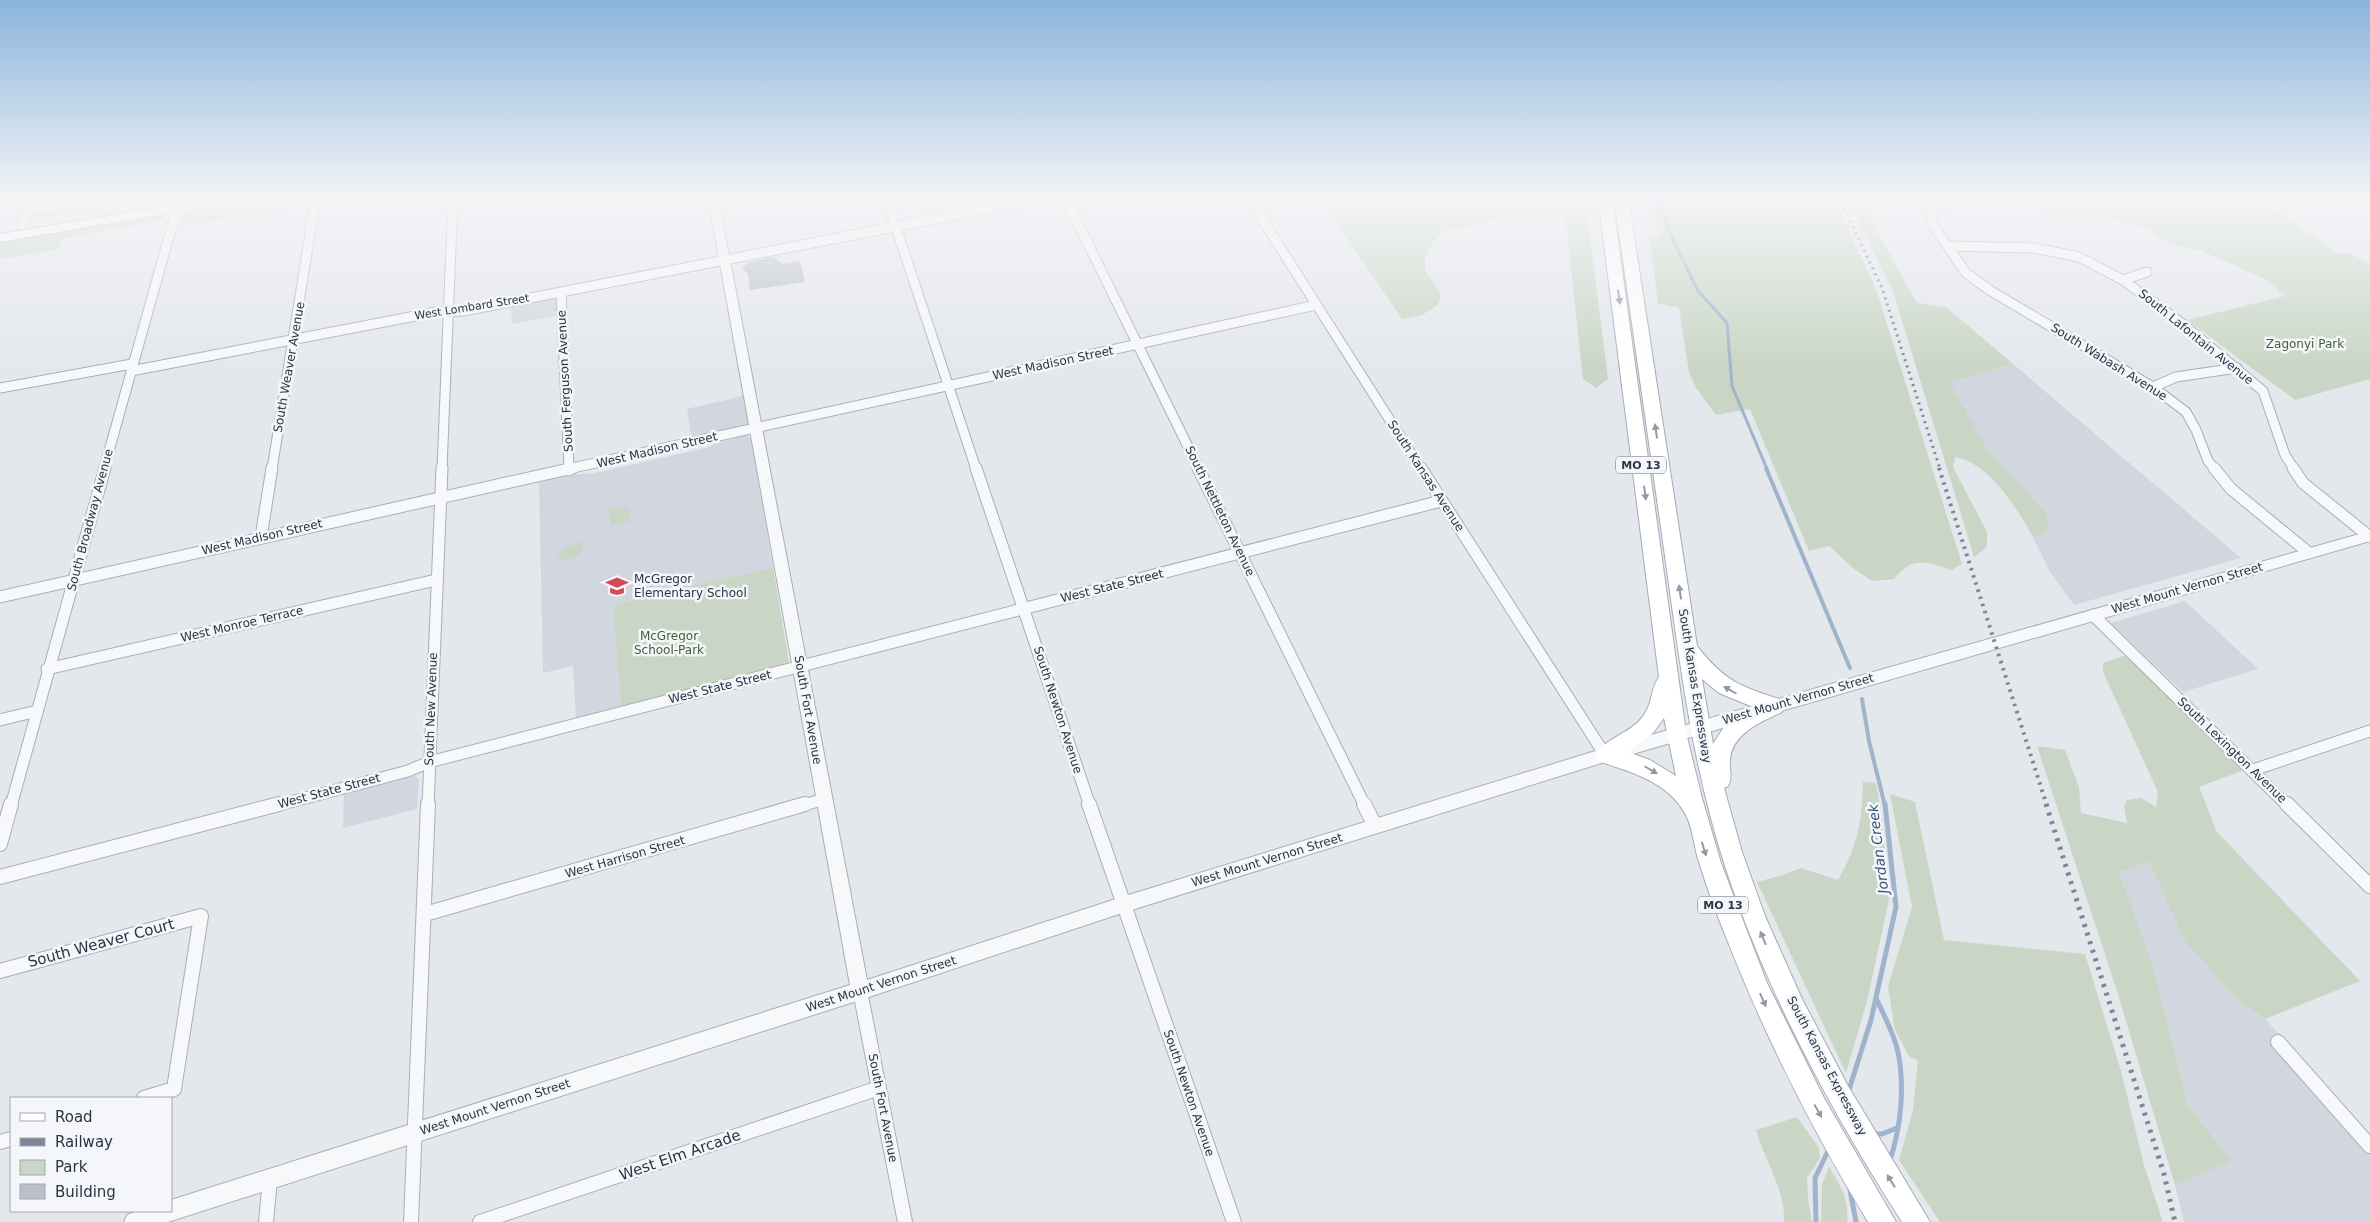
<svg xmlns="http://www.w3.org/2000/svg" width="2370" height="1222" viewBox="0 0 2370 1222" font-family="'DejaVu Sans',sans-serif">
<rect width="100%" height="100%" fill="#e4e7ec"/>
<g fill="#d2d6de">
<path d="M550,298L557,299L559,315L512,324L511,305Z"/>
<path d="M2013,364L2241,558L2074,605L2050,572L2033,537L2048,531L2007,474L1989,452L1948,382Z"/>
<path d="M743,396L749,422L747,426L692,439L687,409Z"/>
<path d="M747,435L751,439L773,567L613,605L621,707L576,719L573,666L543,673L539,482L568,475L595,473L706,448L717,443Z"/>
<path d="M2185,601L2258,669L2183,692L2111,623Z"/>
<path d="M415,776L419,779L417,809L343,828L344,793Z"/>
<path d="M2149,861L2185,942L2242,1004L2265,1019L2290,1046L2279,1051L2370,1154V1222H2184L2175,1185L2232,1161L2188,1106L2151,960L2119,872Z"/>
</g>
<g fill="#c9d6c5">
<path d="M135,197H163L42,219L34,218L32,215L33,213Z"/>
<path d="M256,197H313L312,204L179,227L184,214L194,209Z"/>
<path d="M1356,197H1585L1608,379L1596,388L1583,379L1565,213L1525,212L1500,216L1484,224L1447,229L1434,240L1425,256V270L1441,293L1438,305L1422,315L1402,319L1327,208L1359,202Z"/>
<path d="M1650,197H1833L1876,289L1962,564L1952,570C1926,562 1913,555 1894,579L1872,581L1853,568L1829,546L1809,551L1750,409L1716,415L1696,388L1689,372L1679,308L1658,303L1650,240L1659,236Z"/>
<path d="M1846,197H1867L1874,226L1917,303L1946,307L2013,364L1949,382L1989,452L2046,513L2048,531L2033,537C2018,509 1988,462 1955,457L1953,467L1987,532V547L1974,557L1893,291Z"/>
<path d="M1998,197H2255L2340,254L2351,253L2370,265V379L2295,400L2187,320L2285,296L2267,280L2200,250L2173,245L2163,240L2146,228L2108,218L2008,204Z"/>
<path d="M150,215H160L165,220L62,239L59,249L0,259V240Z"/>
<path d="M625,506L628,507L630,521L611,525L609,510Z"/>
<path d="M579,541L584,544L579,556L563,562L557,553Z"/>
<path d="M773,567L789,662L783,665L621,707L613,605Z"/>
<path d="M2129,654L2244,770L2199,787L2217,832L2360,981L2265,1019L2242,1004L2185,942L2149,861L2119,872L2151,960L2188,1106L2232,1161L2175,1185L2117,991L2037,746L2065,750L2079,787L2081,813L2127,823L2124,806L2127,800L2141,798L2156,807L2158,792L2103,672V663Z"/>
<path d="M1863,782L1876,783L1881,811L1889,900L1867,1001L1846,1073L1757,882L1783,875L1801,868L1838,880C1858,846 1862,821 1863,782Z"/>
<path d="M1890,794L1915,802L1944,940L2085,954L2121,1071L2144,1165L2163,1222H1940L1899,1160L1913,1110L1918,1061L1909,1056L1895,1030L1888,987L1912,907Z"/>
<path d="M1797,1117L1819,1148L1820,1158L1807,1178L1808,1199L1812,1222H1784C1786,1191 1764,1159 1756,1130Z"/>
<path d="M1829,1167C1840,1185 1850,1200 1847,1222H1821L1822,1184Z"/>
</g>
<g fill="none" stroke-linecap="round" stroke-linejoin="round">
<path stroke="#9fb4cc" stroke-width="3" d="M1658,197L1672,238L1698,291L1727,323L1732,386L1767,469"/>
<g stroke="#9fb4cc" stroke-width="4">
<path d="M1766,468L1850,668"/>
<path d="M1862,699L1869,741L1885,806"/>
</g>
<g stroke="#9fb4cc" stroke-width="5">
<path d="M1876,998C1884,1016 1894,1033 1898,1052C1905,1086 1901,1127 1890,1160"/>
<path d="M1848,1093L1871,1020L1896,907L1885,804"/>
<path d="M1873,1134H1882L1897,1128"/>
<path d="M1850,1190L1856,1222"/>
<path d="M1816,1222L1815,1178L1829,1149"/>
</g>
</g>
<path fill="#bbc0ca" d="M774,257L782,264L800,261L805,282L750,290L748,274L743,270V267L749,262Z"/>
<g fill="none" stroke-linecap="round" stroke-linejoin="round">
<g stroke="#a9aeb7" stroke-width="11">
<g id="minor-far2">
<path d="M886,197L976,469"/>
<path d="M1065,197L1199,469"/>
<path d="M1248,197L1421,469"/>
<path d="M1940,206L1930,211L1933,225L1966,273L1991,291L2153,387L2186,412L2196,430L2208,461L2215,469"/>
<path d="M22,225L33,197"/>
<path d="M1949,246L2034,248L2079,257L2123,280L2184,325L2263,391L2285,455L2294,469"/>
<path d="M2123,280L2147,272"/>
<path d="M561,292L569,469"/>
<path d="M131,371L436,312L464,311L1048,197"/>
<path d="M2153,387L2176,377L2237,368"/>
<path d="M0,388L132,364"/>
<path d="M104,469L180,197"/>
<path d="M272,469L316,197"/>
<path d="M442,469L453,197"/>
<path d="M568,469L1316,305"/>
</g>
</g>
<g stroke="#a9aeb7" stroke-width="13">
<g id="minor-far1">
<path d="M569,468V470"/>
<path d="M976,468L1090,806"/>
<path d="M1198,468L1365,806"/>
<path d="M1421,468L1605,755"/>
<path d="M2214,468L2231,489L2309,553"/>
<path d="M2293,468L2303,483L2370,537"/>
<path d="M261,537L272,468"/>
<path d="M0,597L573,468"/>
<path d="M2093,615L2288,806"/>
<path d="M47,669L436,580"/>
<path d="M0,720L37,711"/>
<path d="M2253,770L2370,731"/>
<path d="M11,806L105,468"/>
<path d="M275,806L408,771L429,762L1441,501"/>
<path d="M428,806L442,468"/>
<path d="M801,806L824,799"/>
</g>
</g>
<g stroke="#a9aeb7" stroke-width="16">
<g id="minor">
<path d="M1089,804L1234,1222"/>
<path d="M1364,804L1375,826"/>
<path d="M2287,804L2370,886"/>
<path d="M0,844L11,804"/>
<path d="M0,877L279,804"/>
<path d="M425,914L805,804"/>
<path d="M0,971L201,916L174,1089L144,1098"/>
<path d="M860,991L905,1222"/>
<path d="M2278,1042L2370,1146"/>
<path d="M0,1142L11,1139"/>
<path d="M266,1222L270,1179"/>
<path d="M411,1222L428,804"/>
<path d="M480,1222L879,1088"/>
</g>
</g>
<g stroke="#a9aeb7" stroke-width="2">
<path id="tertiary" d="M708,197H718L867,980L1122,897L1605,748L2370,531V541L1605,762L1122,913L860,1000L168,1222H124L127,1215L137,1211H171V1200L850,985Z"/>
</g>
<g stroke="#a9aeb7" stroke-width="2">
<path id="secondary" d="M221,197H247L241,201L0,242V234Z"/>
</g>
<g stroke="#a3abb8" stroke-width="2">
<g id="primary">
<path d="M1598,197H1612L1686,733L1702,798L1721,863L1767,983L1824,1098L1896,1222H1868C1813,1131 1765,1037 1726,937C1716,913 1707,888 1699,862C1694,847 1693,829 1686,815C1668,781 1630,772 1598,761L1595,755C1601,742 1626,734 1638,722C1654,707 1649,691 1659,677ZM1664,718L1676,776L1650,760L1628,752L1653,733Z"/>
<path d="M1614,197H1628L1697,646C1724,681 1741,687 1782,700L1785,706L1782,712C1761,722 1732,733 1730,760C1729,769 1733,777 1728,786L1724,788L1742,852L1765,916L1802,999L1848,1086L1930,1222H1902C1831,1111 1768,995 1726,869C1692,766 1680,663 1665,556C1648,436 1631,317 1614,197ZM1702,679L1719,693L1753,707L1724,727L1713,744Z"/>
</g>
</g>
<use href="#minor-far2" stroke="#f7f8fa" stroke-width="9"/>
<use href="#minor-far1" stroke="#f7f8fa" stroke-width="11"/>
<use href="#minor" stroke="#f7f8fa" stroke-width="14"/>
<use href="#tertiary" fill="#f7f8fa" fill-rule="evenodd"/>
<use href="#secondary" fill="#fff" fill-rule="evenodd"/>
<use href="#primary" fill="#fff" fill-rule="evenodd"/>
<path stroke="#7d8696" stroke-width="3" stroke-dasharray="2 4.5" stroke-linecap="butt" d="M1839,197L1882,288L1940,469"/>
<path stroke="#7d8696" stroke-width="4" stroke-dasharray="2.5 5" stroke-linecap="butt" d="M1939,468L2047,806"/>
<path stroke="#7d8696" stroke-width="5" stroke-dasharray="3 6" stroke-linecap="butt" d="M2046,804L2164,1174L2175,1222"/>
</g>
<defs><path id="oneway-solid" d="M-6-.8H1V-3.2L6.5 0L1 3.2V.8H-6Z" transform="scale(1.25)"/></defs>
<g fill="#959aa2">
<use href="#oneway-solid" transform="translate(1619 297) rotate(82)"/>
<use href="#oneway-solid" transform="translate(1656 431) rotate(-98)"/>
<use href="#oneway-solid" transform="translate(1645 493) rotate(82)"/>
<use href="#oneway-solid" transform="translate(1680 592) rotate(-98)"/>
<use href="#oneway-solid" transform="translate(1730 690) rotate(-150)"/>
<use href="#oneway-solid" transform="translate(1651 770) rotate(30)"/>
<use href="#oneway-solid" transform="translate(1704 849) rotate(73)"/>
<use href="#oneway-solid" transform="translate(1763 938) rotate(-112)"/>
<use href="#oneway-solid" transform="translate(1763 1000) rotate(66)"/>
<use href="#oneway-solid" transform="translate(1818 1111) rotate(61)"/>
<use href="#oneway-solid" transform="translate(1891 1181) rotate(-122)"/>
</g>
<linearGradient id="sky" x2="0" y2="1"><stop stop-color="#8bb4dd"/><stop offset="0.54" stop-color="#f3f4f6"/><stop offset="1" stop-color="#f3f4f6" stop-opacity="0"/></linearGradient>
<rect width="2370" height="368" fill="url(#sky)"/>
<defs>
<g id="school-bare" transform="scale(1.725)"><path d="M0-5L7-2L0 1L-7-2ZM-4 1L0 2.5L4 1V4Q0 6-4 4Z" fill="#d1495b" stroke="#f4f6f9" stroke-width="2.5" paint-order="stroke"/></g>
</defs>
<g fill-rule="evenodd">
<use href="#school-bare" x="617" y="586"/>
</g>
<g text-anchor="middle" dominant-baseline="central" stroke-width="5" stroke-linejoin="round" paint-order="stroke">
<g font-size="11" fill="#2b3445" stroke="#f4f6f9">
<text transform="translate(472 307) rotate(-9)">West Lombard Street</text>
</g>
<g fill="#f4f6f9" stroke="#676e7b" stroke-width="1">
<rect x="1616" y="456.5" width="50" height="17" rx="4"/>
<rect x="1698" y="896.5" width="50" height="17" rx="4"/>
</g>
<g font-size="11" font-weight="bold" fill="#2b3445">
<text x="1641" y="465">MO 13</text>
<text x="1723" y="905">MO 13</text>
</g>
<g font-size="12" fill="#2b3445" stroke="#f4f6f9">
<text transform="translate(2196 337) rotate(39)">South Lafontain Avenue</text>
<text transform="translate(2109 362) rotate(32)">South Wabash Avenue</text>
<text transform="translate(1053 363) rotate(-12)">West Madison Street</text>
<text transform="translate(289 367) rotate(-80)">South Weaver Avenue</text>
<text transform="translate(565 381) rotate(-93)">South Ferguson Avenue</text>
<text transform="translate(657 450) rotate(-13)">West Madison Street</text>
<text transform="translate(1426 476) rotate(57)">South Kansas Avenue</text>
<text transform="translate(1220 511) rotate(64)">South Nettleton Avenue</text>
<text transform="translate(90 520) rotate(-75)">South Broadway Avenue</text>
<text transform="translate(262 537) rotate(-13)">West Madison Street</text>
<text transform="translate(1112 586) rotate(-14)">West State Street</text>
<text transform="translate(2187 588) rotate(-16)">West Mount Vernon Street</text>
<text transform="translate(242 624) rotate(-13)">West Monroe Terrace</text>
<text transform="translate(1695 686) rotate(81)">South Kansas Expressway</text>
<text transform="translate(720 687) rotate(-14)">West State Street</text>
<text transform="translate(1798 699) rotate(-16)">West Mount Vernon Street</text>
<text transform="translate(431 709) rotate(-88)">South New Avenue</text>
<text transform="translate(808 710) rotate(80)">South Fort Avenue</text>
<text transform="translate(1058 710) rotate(72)">South Newton Avenue</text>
<text transform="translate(2232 750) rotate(44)">South Lexington Avenue</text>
<text transform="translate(329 791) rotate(-15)">West State Street</text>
<text transform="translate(625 857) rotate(-16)">West Harrison Street</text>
<text transform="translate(1267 860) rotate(-17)">West Mount Vernon Street</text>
<text transform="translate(881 984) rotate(-18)">West Mount Vernon Street</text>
<text transform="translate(1827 1066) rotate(62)">South Kansas Expressway</text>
<text transform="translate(1189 1093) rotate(71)">South Newton Avenue</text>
<text transform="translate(495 1107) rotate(-18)">West Mount Vernon Street</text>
<text transform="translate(883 1108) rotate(79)">South Fort Avenue</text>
</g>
<g font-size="12" fill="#3f6138" stroke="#f4f6f9">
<text x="2305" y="344">Zagonyi Park</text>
<text x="669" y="636">McGregor<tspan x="669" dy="14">School-Park</tspan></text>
</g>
<g font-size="12" fill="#2b3445" stroke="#f4f6f9" text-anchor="start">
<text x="634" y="579">McGregor<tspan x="634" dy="14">Elementary School</tspan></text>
</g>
<g font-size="14" font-style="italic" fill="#34527a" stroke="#f4f6f9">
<text transform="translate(1878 849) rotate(-97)">Jordan Creek</text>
</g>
<g font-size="15" fill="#2b3445" stroke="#f4f6f9">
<text transform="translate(101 943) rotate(-15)">South Weaver Court</text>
<text transform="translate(680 1155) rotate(-19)">West Elm Arcade</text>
</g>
</g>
<rect x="10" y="1097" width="162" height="115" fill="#f4f6f9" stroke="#a4a8b1"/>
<rect x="20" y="1113" width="25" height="8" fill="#ffffff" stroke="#a4a8b1"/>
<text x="55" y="1122" font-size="15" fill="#2b3445">Road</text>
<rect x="20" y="1138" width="25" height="8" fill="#7d8696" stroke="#a4a8b1"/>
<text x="55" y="1147" font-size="15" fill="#2b3445">Railway</text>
<rect x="20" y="1160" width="25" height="15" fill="#c9d6c5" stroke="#a4a8b1"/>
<text x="55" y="1172" font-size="15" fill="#2b3445">Park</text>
<rect x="20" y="1184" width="25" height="15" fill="#bbc0ca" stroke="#a4a8b1"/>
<text x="55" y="1197" font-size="15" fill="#2b3445">Building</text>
</svg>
